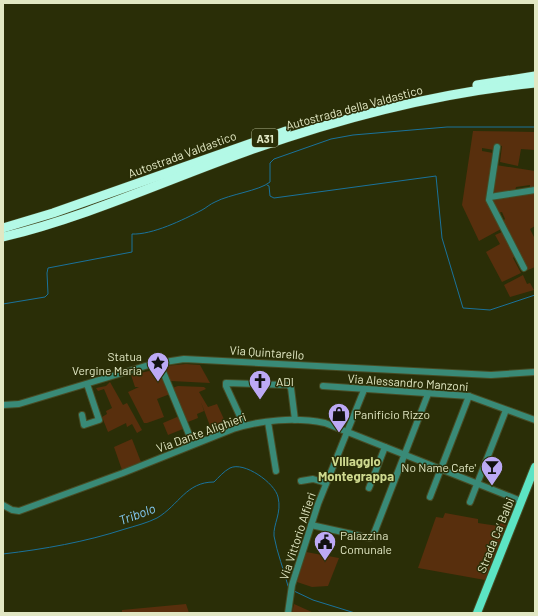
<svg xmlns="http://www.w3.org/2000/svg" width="538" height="616" viewBox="0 0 538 616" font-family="Barlow,sans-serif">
<rect width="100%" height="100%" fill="#2a2e07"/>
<g fill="#582f0d">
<path d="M473,131L535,132V150L521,149L518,166L500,162L502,146L495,145L494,150L482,148V151L493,153L486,201L501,229L479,241L462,205Z"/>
<path d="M496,165L535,171L534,187L530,188V185L516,187L515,191L494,194Z"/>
<path d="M535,192V226L530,229L535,239V267L528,270L503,221L505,219L502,212L498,213L493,202V200Z"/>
<path d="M502,232L515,256L513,258L521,273L502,282L486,252L500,244L495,235Z"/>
<path d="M523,275L527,284L530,283L534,290L510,297L504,285Z"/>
<path d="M186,364L200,365L210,383L171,381L168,379L164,368L165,366Z"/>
<path d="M158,369L170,394L157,399L164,417L147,423H144L128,392L139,387H135L131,375Z"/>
<path d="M110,382L123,405L127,403L142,430L137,433L132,424L127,427L126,423L108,432L102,417L107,414L106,411L112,408L104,389L98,391L96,388L106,386Z"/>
<path d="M178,386L204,387L206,389L199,392L208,407L217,404L228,428L213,434L201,402L204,411L197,414L198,418L188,422L185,420L172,388Z"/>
<path d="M177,417L179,418L183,429L168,435L163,423Z"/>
<path d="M132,439L141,462L122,470L114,447Z"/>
<path d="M445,513L478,519V523L498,526L501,523L506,525L485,580L418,568L436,517L443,518Z"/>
<path d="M306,552L339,558L328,586L312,587L297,582Z"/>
<path d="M186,604L189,613H122V610Z"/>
<path d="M294,604L314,613H292Z"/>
</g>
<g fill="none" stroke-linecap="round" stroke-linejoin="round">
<g stroke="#1a729b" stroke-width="1">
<path d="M267,185L269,186L270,196L274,198L436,176L442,238L463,308L490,310L535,295"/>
<path d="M3,304L45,297L48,294L47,273L48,268L132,252V234C152,235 183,220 202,210C206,208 210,204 215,202C230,194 259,191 270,182V163L274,159L331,139L353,135L447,127H535"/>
<path d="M3,554C45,549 85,542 125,529C135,526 147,523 157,518C179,505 186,482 214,482C218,478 224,471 230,468C244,461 275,483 278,497C282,513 273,524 274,536C277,553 284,570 288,586"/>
<path d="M294,591L313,600L355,613"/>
</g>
<g stroke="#474c25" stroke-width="8">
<g id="minor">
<path d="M497,147L489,200L524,268"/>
<path d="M490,197L535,190"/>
<path d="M159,362L193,444"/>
<path d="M323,386L469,396L535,420"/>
<path d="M3,405L19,404L152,364L184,359L491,375L535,372"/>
<path d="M82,415L84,425L99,420L87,384"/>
<path d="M268,422L276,471"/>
<path d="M244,425L226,386V383L288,385L291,388L295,420"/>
<path d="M301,481L313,479L326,483"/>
<path d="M369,488L385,447"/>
<path d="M430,497L469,396"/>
<path d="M470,502L506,410"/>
<path d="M3,505L12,510L19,511L123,473L233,429C261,420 295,417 325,423L521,501"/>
<path d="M311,525L370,538L373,536L428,394"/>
<path d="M288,613L292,585L318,504L364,390"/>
</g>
</g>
<g stroke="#474c25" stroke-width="10">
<path id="major" d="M477,613L535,467"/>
</g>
<g stroke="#474c25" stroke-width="10">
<g id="highway">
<path d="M477,85L535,76"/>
<path d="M3,228L53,213L286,131"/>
<path d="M3,237C86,217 164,181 245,152C339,118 436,93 535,83"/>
</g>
</g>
<use href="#minor" stroke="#398a77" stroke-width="6"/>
<use href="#major" stroke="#5ce4c4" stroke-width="8"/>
<use href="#highway" stroke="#b3f9e6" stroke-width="9"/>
</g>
<defs>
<g id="sight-pin" transform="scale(1.15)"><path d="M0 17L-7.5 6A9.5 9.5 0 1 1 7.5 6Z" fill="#bca9f5" stroke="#2a2e07"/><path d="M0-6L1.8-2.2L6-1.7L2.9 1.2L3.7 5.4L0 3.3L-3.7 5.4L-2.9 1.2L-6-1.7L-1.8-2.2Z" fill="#111"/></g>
<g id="church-pin" transform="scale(1.15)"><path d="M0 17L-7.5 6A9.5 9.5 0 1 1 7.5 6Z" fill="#bca9f5" stroke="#2a2e07"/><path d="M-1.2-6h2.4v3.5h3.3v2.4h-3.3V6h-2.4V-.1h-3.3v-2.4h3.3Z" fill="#111"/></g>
<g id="shop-pin" transform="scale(1.15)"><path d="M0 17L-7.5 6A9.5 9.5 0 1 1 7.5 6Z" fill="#bca9f5" stroke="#2a2e07"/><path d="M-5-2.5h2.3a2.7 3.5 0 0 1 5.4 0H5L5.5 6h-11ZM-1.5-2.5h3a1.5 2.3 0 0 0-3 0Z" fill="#111"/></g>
<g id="bar-pin" transform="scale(1.15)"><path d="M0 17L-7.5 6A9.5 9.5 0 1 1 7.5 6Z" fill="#bca9f5" stroke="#2a2e07"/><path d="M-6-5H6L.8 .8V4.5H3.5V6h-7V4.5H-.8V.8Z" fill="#111"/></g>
<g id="civic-pin" transform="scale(1.15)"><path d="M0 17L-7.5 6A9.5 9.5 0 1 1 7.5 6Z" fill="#bca9f5" stroke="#2a2e07"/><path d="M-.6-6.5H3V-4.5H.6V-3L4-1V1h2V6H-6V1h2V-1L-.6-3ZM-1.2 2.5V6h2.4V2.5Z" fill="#111"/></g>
</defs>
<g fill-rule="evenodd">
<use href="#sight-pin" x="158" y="363"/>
<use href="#church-pin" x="260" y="381"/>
<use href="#shop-pin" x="339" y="414"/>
<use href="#bar-pin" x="492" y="467"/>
<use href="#civic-pin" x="325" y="542"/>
</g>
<g text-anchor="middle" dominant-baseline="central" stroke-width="3" stroke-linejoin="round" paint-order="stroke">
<rect fill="#2a2e07" stroke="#aab08b" stroke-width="1" x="252" y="129" width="26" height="18" rx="3"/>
<g font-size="11" font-weight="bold" fill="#e1e7c3">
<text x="265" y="138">A31</text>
</g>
<g font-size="12" fill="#e1e7c3" stroke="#2a2e07">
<text transform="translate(354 107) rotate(-15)">Autostrada della Valdastico</text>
<text transform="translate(182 154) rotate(-20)">Autostrada Valdastico</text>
<text transform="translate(267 352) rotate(4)">Via Quintarello</text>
<text transform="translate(408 382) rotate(4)">Via Alessandro Manzoni</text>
<text transform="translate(201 432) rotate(-20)">Via Dante Alighieri</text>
<text transform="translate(495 535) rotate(-68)">Strada Ca' Balbi</text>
<text transform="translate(297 536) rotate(-72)">Via Vittorio Alfieri</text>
</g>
<g font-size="12" fill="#e1e7c3" stroke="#2a2e07" text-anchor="start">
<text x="142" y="356" text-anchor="end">Statua<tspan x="142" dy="14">Vergine Maria</tspan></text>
<text x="276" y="381">ADI</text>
<text x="354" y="414">Panificio Rizzo</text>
<text x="476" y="467" text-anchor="end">No Name Cafe'</text>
<text x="340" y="535">Palazzina<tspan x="340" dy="14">Comunale</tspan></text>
</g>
<g font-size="13" font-weight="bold" fill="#ced98f" stroke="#2a2e07">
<text x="356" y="461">Villaggio<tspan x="356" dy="15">Montegrappa</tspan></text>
</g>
<g font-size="13" font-style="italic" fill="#85cdf8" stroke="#2a2e07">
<text transform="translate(137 514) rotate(-20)">Tribolo</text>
</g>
</g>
<rect width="538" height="616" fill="none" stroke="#e1e7c3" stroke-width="8"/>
</svg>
